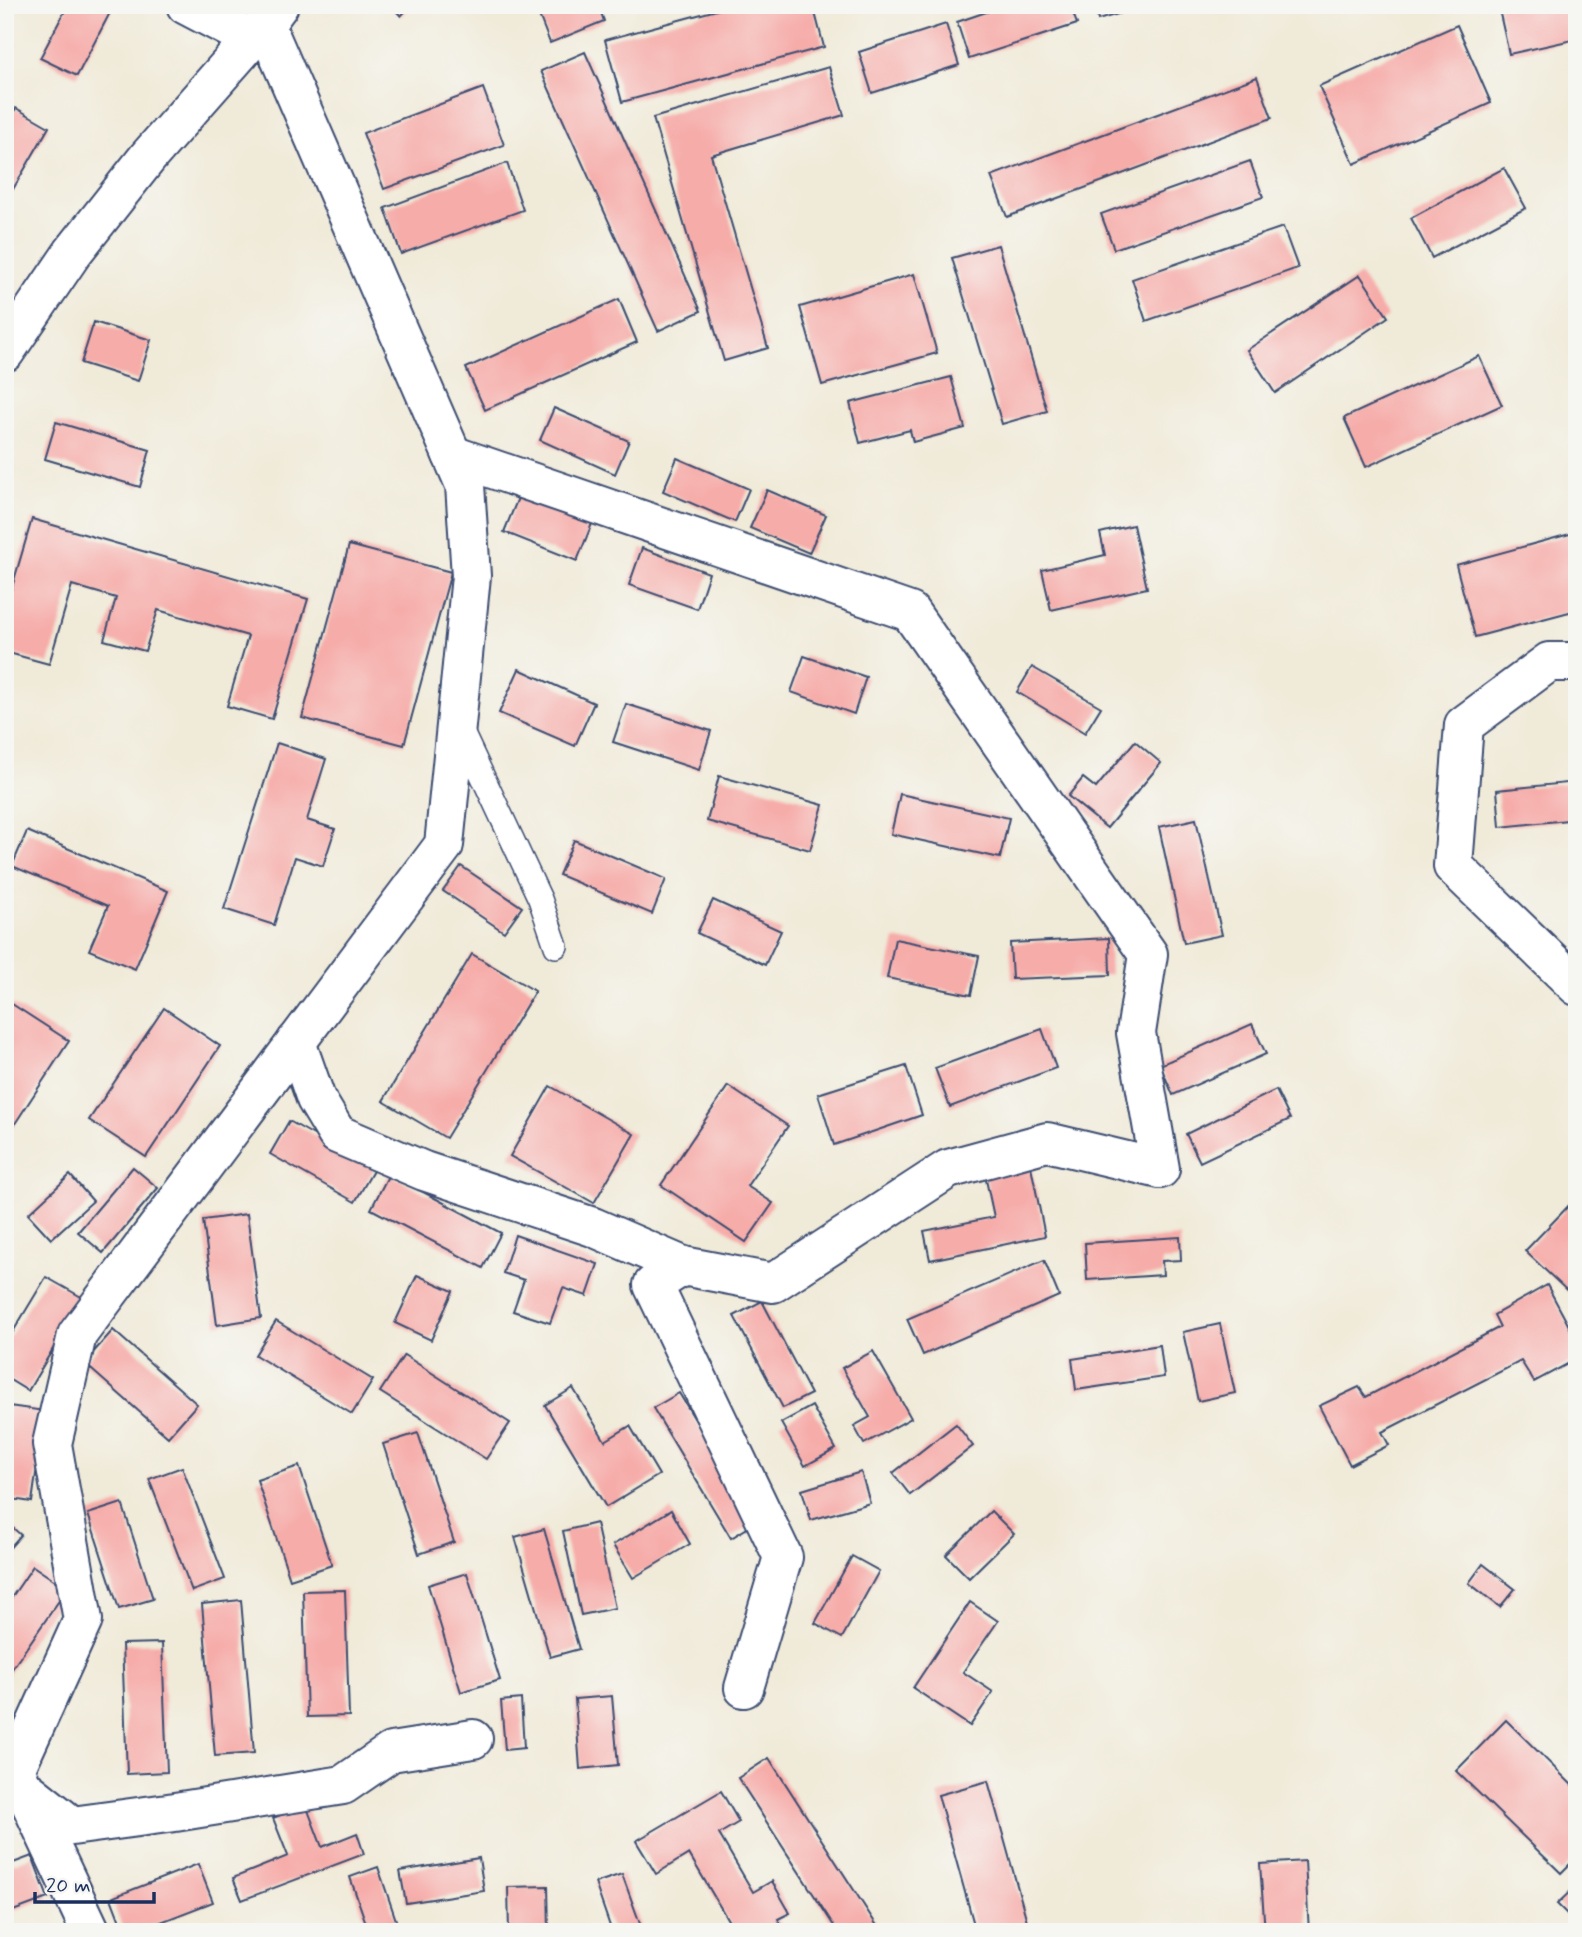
<svg xmlns="http://www.w3.org/2000/svg" width="1582" height="1937" viewBox="0 0 1582 1937" font-family="Mynerve,sans-serif">
<rect width="100%" height="100%" fill="#f6f6f2"/>
<filter id="ink" filterUnits="userSpaceOnUse"><feTurbulence type="fractalNoise" baseFrequency=".0143" numOctaves="2"/><feDisplacementMap in="SourceGraphic" scale="14" xChannelSelector="R" yChannelSelector="G"/><feConvolveMatrix kernelMatrix="1 2 1 2 8 2 1 2 1" color-interpolation-filters="sRGB"/></filter>
<filter id="wash" filterUnits="userSpaceOnUse"><feTurbulence type="fractalNoise" baseFrequency=".00686" numOctaves="4" result="noise"/><feDisplacementMap in="SourceGraphic" scale="28" xChannelSelector="R" yChannelSelector="G"/><feGaussianBlur stdDeviation="1.57" result="paint"/><feColorMatrix in="noise" values="0 0 0 0 0 0 0 0 0 0 0 0 0 0 0 0 0 1.4 0 .05"/><feComposite in="paint" operator="in"/></filter>
<g filter="url(#wash)">
<rect width="100%" height="100%" fill="#f0ead8"/>
<g id="blocks">
<g fill="#f6aca9">
<path d="M68,5H114L77,76L40,58Z"/>
<path d="M390,5H411L401,16Z"/>
<path d="M535,5H598L604,21L550,43Z"/>
<path d="M735,5H813L824,47L622,102L605,40Z"/>
<path d="M1007,5H1070L1077,24L969,59L957,22Z"/>
<path d="M1093,5H1129L1131,10L1098,20Z"/>
<path d="M1498,5H1577V39L1509,54Z"/>
<path d="M946,24L959,65L872,93L859,52Z"/>
<path d="M1457,25L1491,103L1354,164L1319,86Z"/>
<path d="M585,52L701,311L658,331L541,71Z"/>
<path d="M829,67L844,115L711,155L768,348L724,361L653,118Z"/>
<path d="M1257,77L1272,118L1007,217L991,176Z"/>
<path d="M483,88L504,145L384,189L363,133Z"/>
<path d="M16,108L49,127L5,203V126Z"/>
<path d="M1250,161L1263,197L1114,249L1101,214Z"/>
<path d="M507,163L523,210L401,254L385,208Z"/>
<path d="M1504,168L1526,208L1432,258L1411,218Z"/>
<path d="M1283,227L1298,268L1146,321L1132,279Z"/>
<path d="M998,245L1047,411L1002,424L952,258Z"/>
<path d="M914,274L937,353L822,385L800,307Z"/>
<path d="M1360,275L1388,317L1275,393L1247,350Z"/>
<path d="M619,299L637,342L485,410L466,368Z"/>
<path d="M94,322L151,340L138,381L81,363Z"/>
<path d="M1479,356L1502,405L1366,467L1344,418Z"/>
<path d="M951,377L965,428L913,442L910,430L860,443L850,403Z"/>
<path d="M554,408L629,441L615,474L540,440Z"/>
<path d="M56,422L150,450L140,487L45,459Z"/>
<path d="M677,458L749,489L735,522L663,491Z"/>
<path d="M767,490L826,515L809,553L750,528Z"/>
<path d="M520,493L593,521L577,561L504,532Z"/>
<path d="M32,519L308,599L272,719L227,706L248,636L158,610L145,651L104,640L116,598L72,585L49,664L5,652V611Z"/>
<path d="M1133,525L1147,588L1051,610L1042,570L1105,555L1100,533Z"/>
<path d="M1577,532V610L1475,637L1456,565Z"/>
<path d="M349,545L451,572L404,745L302,718Z"/>
<path d="M642,548L709,573L697,609L629,585Z"/>
<path d="M804,656L866,677L854,714L791,692Z"/>
<path d="M1032,667L1101,707L1085,733L1017,692Z"/>
<path d="M519,669L594,703L575,746L499,713Z"/>
<path d="M626,704L711,731L699,770L613,742Z"/>
<path d="M1135,741L1161,763L1107,828L1068,796L1083,778L1096,788Z"/>
<path d="M277,743L326,759L307,820L335,829L323,866L295,857L274,925L224,909Z"/>
<path d="M719,776L823,805L810,850L707,821Z"/>
<path d="M1577,782V819L1500,827L1497,790Z"/>
<path d="M900,794L1009,818L1000,858L891,834Z"/>
<path d="M1196,819L1222,935L1184,943L1159,827Z"/>
<path d="M27,831L168,891L135,969L89,950L108,906L12,866Z"/>
<path d="M574,840L666,879L652,914L559,875Z"/>
<path d="M461,866L522,907L504,932L443,891Z"/>
<path d="M713,900L781,931L765,965L697,933Z"/>
<path d="M1109,938L1110,975L1012,979L1010,943Z"/>
<path d="M895,939L979,956L971,995L887,978Z"/>
<path d="M472,954L535,991L446,1138L383,1101Z"/>
<path d="M12,1004L69,1041L5,1139V1015Z"/>
<path d="M164,1008L220,1046L146,1157L89,1120Z"/>
<path d="M1252,1024L1266,1054L1173,1095L1160,1065Z"/>
<path d="M1042,1029L1056,1068L950,1107L935,1068Z"/>
<path d="M906,1066L922,1115L834,1145L818,1094Z"/>
<path d="M550,1086L634,1134L594,1203L510,1156Z"/>
<path d="M728,1086L788,1126L747,1186L773,1203L746,1242L661,1185Z"/>
<path d="M1276,1090L1290,1119L1200,1162L1186,1134Z"/>
<path d="M289,1121L374,1169L355,1202L270,1154Z"/>
<path d="M1031,1166L1045,1236L930,1260L924,1231L994,1217L985,1175Z"/>
<path d="M133,1167L158,1188L103,1253L78,1232Z"/>
<path d="M389,1174L501,1233L483,1268L371,1209Z"/>
<path d="M70,1175L93,1201L51,1239L28,1214Z"/>
<path d="M1577,1197V1300L1525,1251Z"/>
<path d="M247,1214L261,1318L217,1325L203,1220Z"/>
<path d="M515,1235L598,1264L587,1296L563,1288L550,1323L513,1311L524,1280L503,1273Z"/>
<path d="M1180,1237L1181,1260L1162,1261L1163,1275L1087,1280L1085,1243Z"/>
<path d="M1044,1260L1059,1296L923,1355L907,1319Z"/>
<path d="M417,1275L453,1291L431,1340L395,1323Z"/>
<path d="M46,1277L83,1298L28,1391L5,1377V1345Z"/>
<path d="M1547,1285L1577,1341V1359L1534,1382L1521,1361L1382,1432L1389,1445L1350,1465L1319,1406L1359,1387L1366,1397L1500,1327L1494,1315Z"/>
<path d="M762,1301L811,1394L783,1408L734,1316Z"/>
<path d="M276,1321L373,1380L352,1414L255,1355Z"/>
<path d="M1220,1324L1235,1393L1198,1401L1183,1332Z"/>
<path d="M113,1330L197,1404L168,1437L84,1363Z"/>
<path d="M1160,1345L1164,1377L1076,1390L1072,1359Z"/>
<path d="M873,1351L911,1418L864,1444L854,1426L870,1417L842,1368Z"/>
<path d="M404,1355L510,1423L486,1459L380,1392Z"/>
<path d="M573,1388L605,1441L630,1426L659,1475L606,1507L545,1405Z"/>
<path d="M679,1393L757,1522L731,1538L653,1408Z"/>
<path d="M9,1406L45,1411L32,1502L5,1498V1431Z"/>
<path d="M812,1406L836,1449L805,1466L781,1423Z"/>
<path d="M956,1424L973,1446L910,1495L893,1473Z"/>
<path d="M418,1433L454,1542L419,1554L383,1444Z"/>
<path d="M299,1466L332,1565L290,1579L257,1480Z"/>
<path d="M182,1467L225,1579L192,1591L149,1479Z"/>
<path d="M861,1472L870,1503L811,1520L802,1490Z"/>
<path d="M122,1503L153,1599L119,1609L88,1514Z"/>
<path d="M671,1510L690,1544L633,1578L613,1545Z"/>
<path d="M991,1511L1014,1534L969,1578L946,1555Z"/>
<path d="M5,1521L21,1535L5,1553Z"/>
<path d="M596,1523L615,1608L581,1615L563,1531Z"/>
<path d="M544,1529L579,1649L550,1657L515,1537Z"/>
<path d="M852,1556L879,1571L842,1638L815,1623Z"/>
<path d="M1483,1564L1515,1589L1500,1607L1469,1583Z"/>
<path d="M33,1566L67,1589L5,1679V1607Z"/>
<path d="M467,1573L500,1680L461,1692L428,1585Z"/>
<path d="M345,1590L349,1716L307,1717L303,1591Z"/>
<path d="M241,1600L254,1753L215,1756L202,1604Z"/>
<path d="M970,1602L998,1621L963,1672L993,1692L970,1726L913,1688Z"/>
<path d="M162,1643L167,1772L127,1774L122,1644Z"/>
<path d="M612,1696L618,1765L580,1769L575,1699Z"/>
<path d="M521,1699L524,1748L505,1750L501,1701Z"/>
<path d="M1506,1720L1577,1790V1857L1561,1873L1456,1771Z"/>
<path d="M769,1758L881,1932H838L738,1778Z"/>
<path d="M988,1781L1030,1932H976L938,1795Z"/>
<path d="M721,1791L739,1822L719,1834L753,1892L772,1881L790,1913L778,1919L786,1932H735L689,1854L656,1874L636,1841Z"/>
<path d="M306,1805L322,1847L357,1833L364,1854L242,1900L233,1878L288,1856L273,1818Z"/>
<path d="M32,1856L48,1898L5,1914V1866Z"/>
<path d="M479,1858L484,1891L406,1903L400,1871Z"/>
<path d="M1305,1861L1309,1932H1265L1260,1864Z"/>
<path d="M198,1864L213,1902L135,1932H124L111,1898Z"/>
<path d="M378,1867L400,1932H369L350,1877Z"/>
<path d="M622,1874L643,1932H612L595,1883Z"/>
<path d="M1577,1885V1915L1572,1919L1557,1904Z"/>
<path d="M548,1886L549,1932H509L508,1887Z"/>
</g>
</g>
</g>
<g filter="url(#ink)">
<use href="#blocks" fill-opacity="0" stroke="#3b4b70" stroke-width="2"/>
<g fill="none" stroke-linecap="round" stroke-linejoin="round">
<g stroke="#3b4b70" stroke-width="26">
<path id="service" d="M460,728L540,899L556,946"/>
</g>
<g stroke="#3b4b70" stroke-width="42">
<g id="minor">
<path d="M186,5L251,39"/>
<path d="M452,455L910,612L1148,954L1136,1033L1160,1169L1047,1142L948,1169L773,1283L683,1266L653,1285L783,1557L744,1688"/>
<path d="M296,1042L316,1099L337,1134L424,1171L593,1227L683,1266"/>
<path d="M28,1791L72,1826L175,1812L343,1785L391,1752L473,1739"/>
<path d="M91,1932L15,1770L83,1620L52,1444L77,1335L444,845L471,576L465,485L265,24"/>
</g>
</g>
<g stroke="#3b4b70" stroke-width="42">
<g id="tertiary">
<path d="M5,352L73,252L148,157L265,24L279,5"/>
<path d="M1577,662H1549L1464,725L1453,866L1577,986"/>
</g>
</g>
<use href="#service" stroke="#fff" stroke-width="23"/>
<use href="#minor" stroke="#fff" stroke-width="38"/>
<use href="#tertiary" stroke="#fff" stroke-width="38"/>
</g>
</g>
<rect width="1582" height="1937" fill="none" stroke="#f6f6f2" stroke-width="28"/>
<path d="M35 1892v10h119v-10" fill="none" stroke="#1b2f5e" stroke-width="3.5"/>
<text x="46" y="1892" font-size="21" fill="#1b2f5e" stroke="#f6f6f2" stroke-width="5" paint-order="stroke">20 m</text>
</svg>
